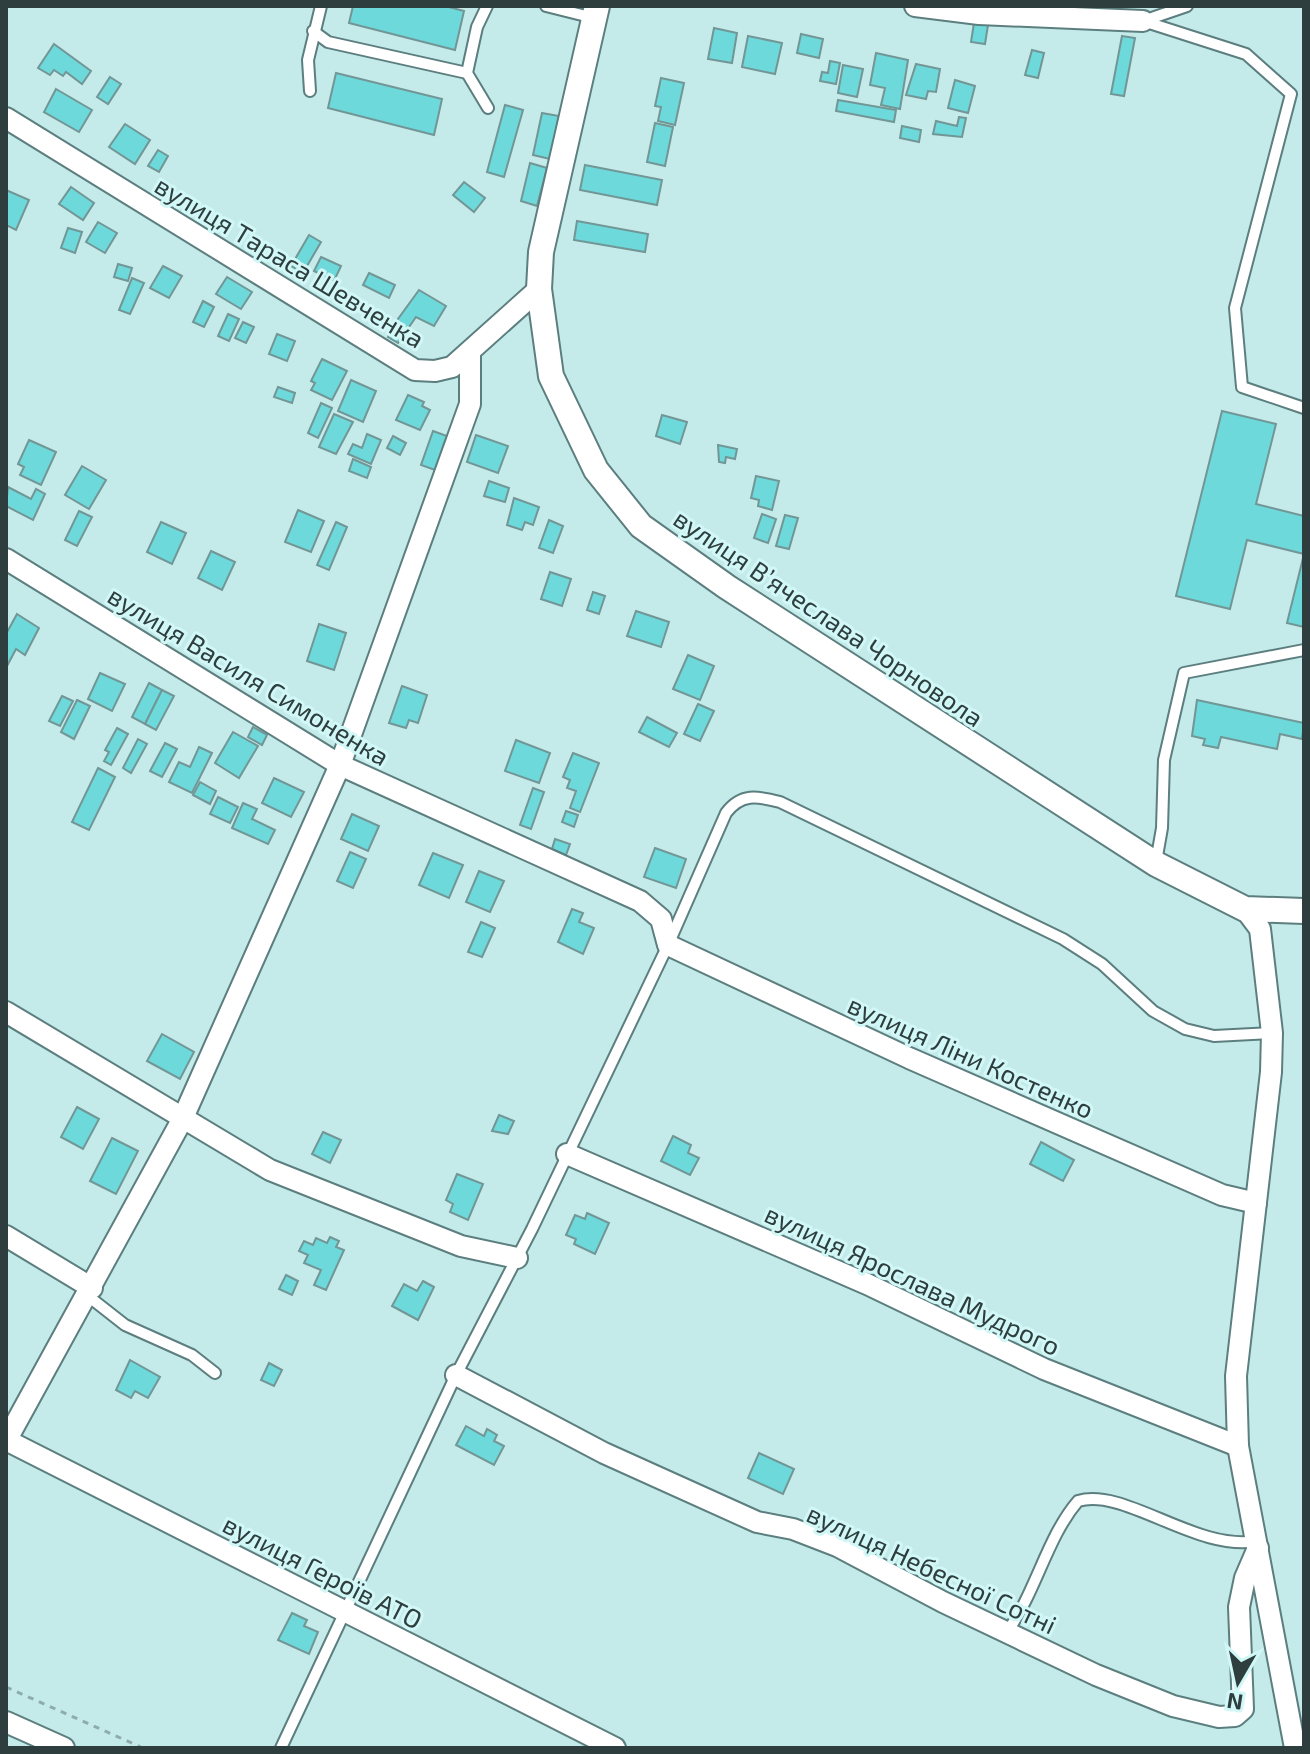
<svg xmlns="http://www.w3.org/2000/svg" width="1310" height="1754" viewBox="0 0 1310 1754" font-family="'Exo 2',sans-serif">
<rect width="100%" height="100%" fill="#c4eaea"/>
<g fill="#6dd9db" stroke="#729696" stroke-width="2">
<path d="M353,6H445L464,11L455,50L349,23Z"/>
<path d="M974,23L988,25L985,44L971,42Z"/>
<path d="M714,28L737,33L732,63L708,59Z"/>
<path d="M801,34L823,39L819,58L797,53Z"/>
<path d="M748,36L782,43L775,74L742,67Z"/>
<path d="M1122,36L1135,38L1124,96L1111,94Z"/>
<path d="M54,44L91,71L82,84L66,72L63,76L54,70L50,75L38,68Z"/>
<path d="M1032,50L1044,53L1038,78L1025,75Z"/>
<path d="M876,53L908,60L900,109L881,105L885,88L870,85Z"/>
<path d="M830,61L840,63L836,84L820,81L822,72L828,73Z"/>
<path d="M916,64L940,69L936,92L928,91L926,99L906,95Z"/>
<path d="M843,65L863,69L857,97L838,93Z"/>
<path d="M336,73L442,99L434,135L328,108Z"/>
<path d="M110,77L121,84L108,104L97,97Z"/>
<path d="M661,78L684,83L675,125L658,121L661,107L655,106Z"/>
<path d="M955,80L975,86L968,113L948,108Z"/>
<path d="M56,89L92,110L79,132L44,112Z"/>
<path d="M838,100L896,110L894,122L836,111Z"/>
<path d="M505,105L523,110L504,177L487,172Z"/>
<path d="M542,113L559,116L550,159L533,155Z"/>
<path d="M959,117L966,118L962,137L933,134L936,121L957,126Z"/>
<path d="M655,123L673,127L665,166L647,162Z"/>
<path d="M125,124L150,140L135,164L109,147Z"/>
<path d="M902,126L921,130L919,142L900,138Z"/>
<path d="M158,150L168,156L159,172L148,166Z"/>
<path d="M530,163L547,168L537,206L521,201Z"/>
<path d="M585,165L662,180L657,205L580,190Z"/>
<path d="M464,182L485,198L474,212L453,195Z"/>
<path d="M71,187L94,203L83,220L59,204Z"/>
<path d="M6,190L29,200L16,230L6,225Z"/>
<path d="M577,221L648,234L645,252L574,240Z"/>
<path d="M98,222L117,233L105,253L86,242Z"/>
<path d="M68,228L82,232L75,253L61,248Z"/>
<path d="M309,235L321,242L303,273L291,266Z"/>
<path d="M321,257L341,266L334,281L314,271Z"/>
<path d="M118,264L132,268L128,281L114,277Z"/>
<path d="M163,266L182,276L169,298L150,288Z"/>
<path d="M369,273L395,285L389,298L363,285Z"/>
<path d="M227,277L252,292L241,309L216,294Z"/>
<path d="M132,278L144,283L130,314L119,310Z"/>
<path d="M419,290L446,306L434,326L416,317L398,343L388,337L390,330Z"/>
<path d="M203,301L214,307L204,327L193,322Z"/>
<path d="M228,314L239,319L229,341L218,336Z"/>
<path d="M243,322L254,327L246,343L235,338Z"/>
<path d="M277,334L295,341L287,361L269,354Z"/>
<path d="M322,359L347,371L332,400L311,390L315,383L311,381Z"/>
<path d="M351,380L376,391L363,422L338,411Z"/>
<path d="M278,387L295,393L292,403L274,397Z"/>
<path d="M408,395L424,402L422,406L430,410L420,430L396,420Z"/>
<path d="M321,403L332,408L318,438L308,433Z"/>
<path d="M1222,411L1276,424L1256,504L1304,516V627L1287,623L1304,554L1247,540L1230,609L1176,596Z"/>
<path d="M334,414L353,422L336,454L319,447Z"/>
<path d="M662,415L687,422L680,444L656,436Z"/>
<path d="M433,431L447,436L435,470L421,465Z"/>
<path d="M367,434L381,440L371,464L348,454L353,444L362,448Z"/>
<path d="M476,435L508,446L498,473L467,462Z"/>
<path d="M393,436L406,443L400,455L387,448Z"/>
<path d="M29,440L56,452L41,485L20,475L24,467L18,464Z"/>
<path d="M718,445L737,449L735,459L726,457L725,463L719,462Z"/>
<path d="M353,459L371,467L367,478L349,471Z"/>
<path d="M82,466L106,480L89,509L65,495Z"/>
<path d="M756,476L779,481L772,510L758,506L759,500L751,498Z"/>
<path d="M489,481L509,488L505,502L484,496Z"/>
<path d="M8,487L31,499L36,489L45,494L33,520L6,506Z"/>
<path d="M514,498L539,507L533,525L525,522L522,530L507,525Z"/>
<path d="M298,510L324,521L311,552L285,542Z"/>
<path d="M79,511L92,517L77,546L65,540Z"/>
<path d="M762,514L776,519L768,543L754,538Z"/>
<path d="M785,515L798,518L789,549L776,546Z"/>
<path d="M549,520L563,526L553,553L539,548Z"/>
<path d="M161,522L186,533L172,564L147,552Z"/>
<path d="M336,522L347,527L329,570L317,565Z"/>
<path d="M211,551L235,562L222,590L198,578Z"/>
<path d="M550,572L571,579L562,606L541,599Z"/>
<path d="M593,592L605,596L599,614L587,610Z"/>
<path d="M636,611L669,622L661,647L627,636Z"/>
<path d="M17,614L39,628L25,655L16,649L6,668V634Z"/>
<path d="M319,624L346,633L334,670L307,661Z"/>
<path d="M688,655L714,666L700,700L673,689Z"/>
<path d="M100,673L125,684L112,711L88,699Z"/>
<path d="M149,683L162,690L145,724L132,717Z"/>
<path d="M402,686L427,695L418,723L409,720L406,728L389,723Z"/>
<path d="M162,690L174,696L156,730L145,724Z"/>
<path d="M62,696L73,701L60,726L49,721Z"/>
<path d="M77,700L90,706L74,739L61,732Z"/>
<path d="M1197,700L1304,723L1302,739L1280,734L1277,749L1221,737L1218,748L1203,745L1205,739L1192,736Z"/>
<path d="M698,704L714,711L700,741L684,734Z"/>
<path d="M647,717L677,733L669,747L639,732Z"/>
<path d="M253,727L267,735L262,745L248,737Z"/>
<path d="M117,728L128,734L111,765L104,761L109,752L105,750Z"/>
<path d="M233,732L258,746L239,778L215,763Z"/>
<path d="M138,739L147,744L131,773L123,768Z"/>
<path d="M516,740L550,753L539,783L505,771Z"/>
<path d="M165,743L177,749L162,777L150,771Z"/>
<path d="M199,747L212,753L192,793L169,782L179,762L190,767Z"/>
<path d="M573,753L599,763L580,812L570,808L576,791L567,788L570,780L563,777Z"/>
<path d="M98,768L115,777L89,830L72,822Z"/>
<path d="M274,778L304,792L291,817L262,803Z"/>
<path d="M200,782L216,791L210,804L193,795Z"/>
<path d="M533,788L544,792L531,829L520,825Z"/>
<path d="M218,797L238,807L230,823L210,814Z"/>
<path d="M243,803L257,809L252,819L275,830L268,844L232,828Z"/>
<path d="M566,811L578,815L574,827L562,822Z"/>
<path d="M352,814L379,826L368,851L341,839Z"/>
<path d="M555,839L570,844L566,855L552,849Z"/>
<path d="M655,848L686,859L676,888L644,877Z"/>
<path d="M350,852L366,859L353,888L337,881Z"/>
<path d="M433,853L463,865L449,898L419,885Z"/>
<path d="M479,871L504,881L490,912L466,902Z"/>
<path d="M572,909L583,913L579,922L594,928L583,954L558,942Z"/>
<path d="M481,922L495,928L482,957L468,952Z"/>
<path d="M162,1034L194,1052L180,1079L147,1061Z"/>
<path d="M77,1107L99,1119L83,1149L61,1137Z"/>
<path d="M499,1115L514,1121L508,1134L492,1131Z"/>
<path d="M323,1132L341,1140L330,1163L312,1154Z"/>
<path d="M673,1136L691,1145L688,1153L699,1158L690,1175L661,1161Z"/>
<path d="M112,1138L138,1151L116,1194L90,1181Z"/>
<path d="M1041,1142L1074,1160L1063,1181L1030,1164Z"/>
<path d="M457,1174L483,1184L468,1220L450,1212L453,1204L446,1200Z"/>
<path d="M587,1213L609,1223L595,1254L574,1244L576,1239L566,1235L575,1215L585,1219Z"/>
<path d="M330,1237L339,1241L336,1247L344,1250L326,1290L314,1285L321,1270L304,1263L308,1255L299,1251L304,1241L313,1245L316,1238L327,1243Z"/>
<path d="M286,1275L298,1281L292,1295L279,1289Z"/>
<path d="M423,1281L434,1287L418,1320L392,1306L404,1284L417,1291Z"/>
<path d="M130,1360L160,1377L148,1398L135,1391L131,1398L116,1390Z"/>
<path d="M269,1363L282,1370L274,1386L261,1380Z"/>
<path d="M466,1426L484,1436L487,1429L497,1435L494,1441L504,1446L494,1465L456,1445Z"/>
<path d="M759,1453L794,1469L783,1494L748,1478Z"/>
<path d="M292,1613L307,1620L304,1626L318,1632L309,1654L278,1640Z"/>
</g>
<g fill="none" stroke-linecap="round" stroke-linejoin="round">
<g stroke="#5c7e7f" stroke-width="14">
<g id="service">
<path d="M487,6L477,27L467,73L488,108"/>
<path d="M546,6L594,18"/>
<path d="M1143,21L1246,54L1291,94L1235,308L1242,387L1304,408"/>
<path d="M1143,21L1187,6"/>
<path d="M313,31L328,42L467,73"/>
<path d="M310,91L308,60L321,6"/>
<path d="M1156,862L1162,828L1164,760L1184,673L1304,650"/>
<path d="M88,1296L125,1325L192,1355L215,1373"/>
<path d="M1007,1632C1036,1592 1047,1537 1078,1501C1125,1487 1196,1552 1257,1541"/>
<path d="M281,1748L456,1375L532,1229L668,945L726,813C741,793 757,796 780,802L1063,939L1102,964L1153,1011L1185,1029L1214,1036L1272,1033"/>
</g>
</g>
<g stroke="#5c7e7f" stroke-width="24">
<g id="minor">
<path d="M915,6L979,14L1143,21"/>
<path d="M6,118L415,370L435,371L452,367L539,289"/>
<path d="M6,559L340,765L640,901L661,919L668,945L909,1058L1222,1195L1256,1203"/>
<path d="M1245,909L1260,929L1272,1033L1271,1072L1236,1376L1238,1446L1295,1748"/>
<path d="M6,1012L270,1170L461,1246L517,1258"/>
<path d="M567,1154L867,1284L1044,1369L1238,1446"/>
<path d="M6,1236L92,1288"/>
<path d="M456,1375L604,1453L757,1522L793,1529L837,1546L943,1602L1096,1675L1173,1706L1219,1717L1235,1716L1243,1709L1239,1607L1245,1578L1258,1548"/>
<path d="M6,1440L615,1748"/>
<path d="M6,1441L182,1120L340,765L470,404V354"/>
<path d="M6,1722L64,1748"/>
</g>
</g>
<g stroke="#5c7e7f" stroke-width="28">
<path id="tertiary" d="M597,6L541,252L539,289L551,376L596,470L641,526L727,587L1156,864L1245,909L1304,911"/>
</g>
<path stroke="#8eacac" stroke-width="3" stroke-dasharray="6 6" stroke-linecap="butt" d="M6,1687L143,1748"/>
<use href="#service" stroke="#fff" stroke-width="10"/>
<use href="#minor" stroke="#fff" stroke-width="20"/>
<use href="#tertiary" stroke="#fff" stroke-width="24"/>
</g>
<g text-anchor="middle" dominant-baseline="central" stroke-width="6" stroke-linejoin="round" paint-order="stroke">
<g font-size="26" fill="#2e3d3d" stroke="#d1f7f7">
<text transform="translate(290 261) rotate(31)">вулиця Тараса Шевченка</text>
<text transform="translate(829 617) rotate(34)">вулиця Вʼячеслава Чорновола</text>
<text transform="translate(249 675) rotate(31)">вулиця Василя Симоненка</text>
<text transform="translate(971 1056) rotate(24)">вулиця Ліни Костенко</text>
<text transform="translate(913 1279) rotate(25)">вулиця Ярослава Мудрого</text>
<text transform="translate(932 1568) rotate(25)">вулиця Небесної Сотні</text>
<text transform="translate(323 1571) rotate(27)">вулиця Героїв АТО</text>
</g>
</g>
<rect width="1310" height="1754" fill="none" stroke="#2e3d3d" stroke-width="16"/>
<g transform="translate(1238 1682) rotate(189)" stroke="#d1f7f7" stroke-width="6" paint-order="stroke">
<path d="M0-6L14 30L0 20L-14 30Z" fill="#2e3d3d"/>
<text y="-12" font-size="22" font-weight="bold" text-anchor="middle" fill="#2e3d3d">N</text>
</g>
</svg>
